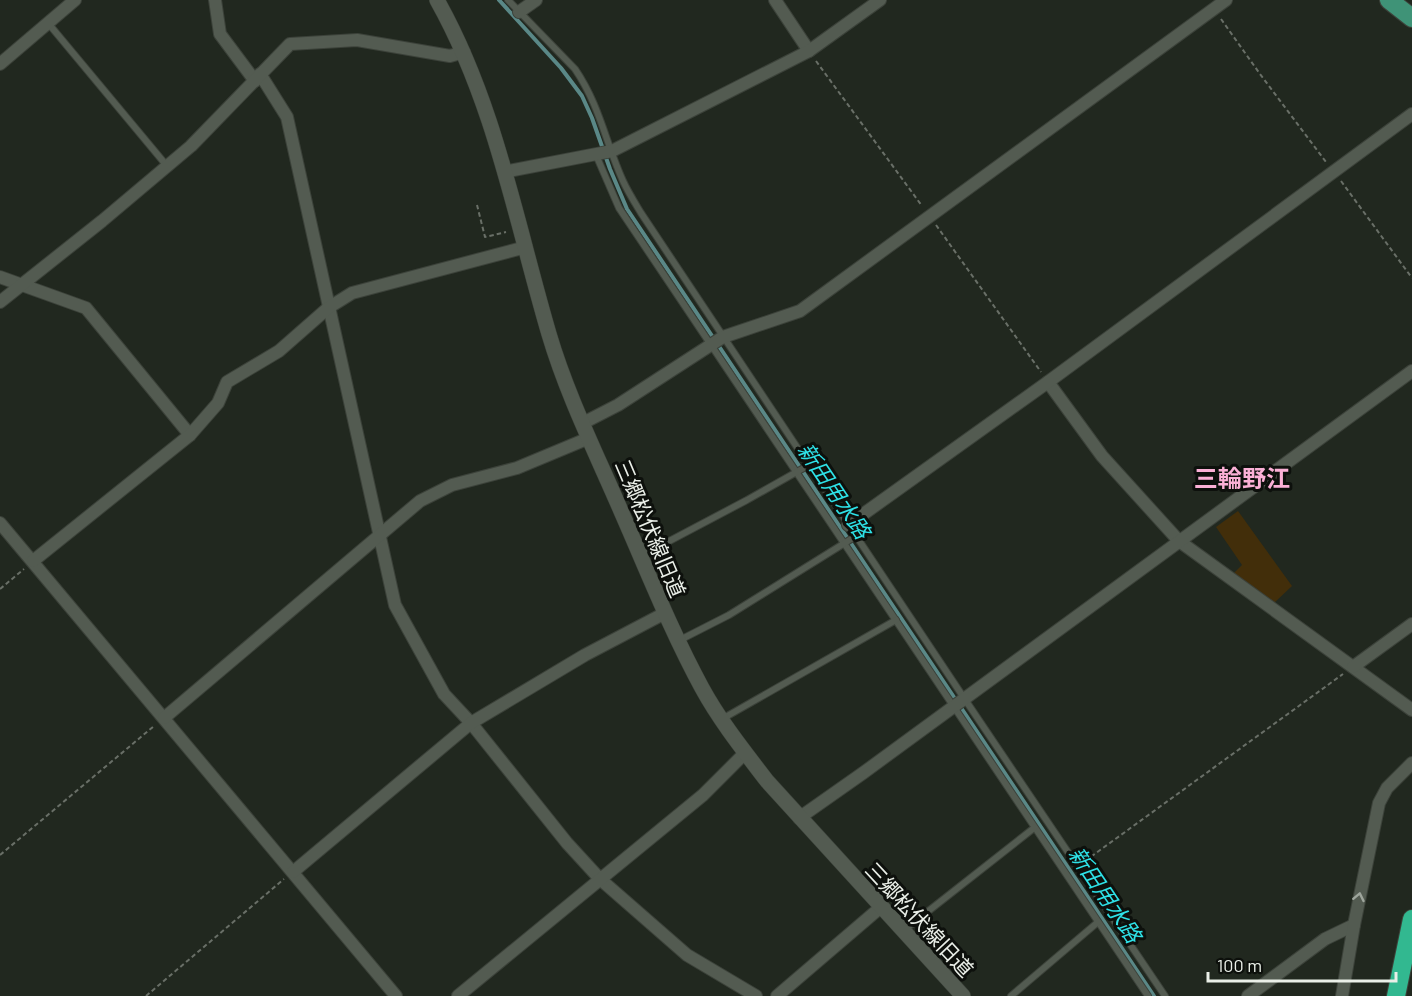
<svg xmlns="http://www.w3.org/2000/svg" width="1412" height="996" viewBox="0 0 1412 996" font-family="Barlow,'Noto Sans JP',sans-serif">
<rect width="100%" height="100%" fill="#21281f"/>
<path fill="#422e0a" d="M1238,511L1292,586L1273,604L1234,573L1242,565L1216,527Z"/>
<g fill="none" stroke-linecap="round" stroke-linejoin="round">
<path stroke="#5a8887" stroke-width="4" d="M499,0L561,68L582,96L592,118L610,169L627,209L1154,996"/>
<g stroke="#3c423a" stroke-width="8">
<g id="service">
<path d="M508,0L575,69C600,106 605,141 623,181C628,192 635,203 641,213L964,698L1165,996"/>
<path d="M48,23L167,166"/>
<path d="M596,155L619,208L1148,996"/>
<path d="M641,556L747,500L809,465"/>
<path d="M678,641L729,615L856,536"/>
<path d="M722,719L896,620"/>
<path d="M903,931L1034,828"/>
<path d="M1011,996L1098,922"/>
</g>
</g>
<g stroke="#3c423a" stroke-width="14">
<g id="minor">
<path d="M215,0L220,34L255,81"/>
<path d="M775,0L809,51"/>
<path d="M519,12L536,0"/>
<path d="M0,64L75,0"/>
<path d="M260,74L287,117L395,605L444,694L471,723L567,843L600,879L687,955L756,996"/>
<path d="M504,172L612,151L809,51L880,0"/>
<path d="M0,277L86,308L190,435"/>
<path d="M0,302L102,221L191,146L290,44L357,40L450,56L464,52"/>
<path d="M1048,382L1102,456L1179,541L1412,710"/>
<path d="M583,423L618,405L723,337L800,311L1226,0"/>
<path d="M0,523L396,996"/>
<path d="M848,525L1048,382L1412,114"/>
<path d="M33,561L190,435L218,403L227,382L279,351L328,308L352,293L526,247"/>
<path d="M1353,667L1412,624"/>
<path d="M164,718L420,501L452,485L517,468L589,438"/>
<path d="M799,818L863,773L1412,371"/>
<path d="M293,872L471,723L585,655L665,613"/>
<path d="M458,996L703,795L745,753"/>
<path d="M777,996L881,907"/>
<path d="M1248,996L1325,939L1354,925"/>
<path d="M1342,996L1354,925L1379,803L1387,788L1412,763"/>
</g>
</g>
<g stroke="#3c423a" stroke-width="16">
<path id="tertiary" d="M437,0C495,103 516,222 549,334C567,395 596,453 621,511C647,570 671,631 702,688C720,721 744,751 767,781L963,996"/>
</g>
<g stroke="#3c423a" stroke-width="20">
<path id="primary" d="M1389,0L1412,18"/>
</g>
<g stroke="#3c423a" stroke-width="20">
<path id="motorway" d="M1396,996L1412,919"/>
</g>
<g stroke="#696f67" stroke-width="2" stroke-dasharray="4.5 3" stroke-linecap="butt">
<path d="M1221,19L1260,74L1326,162"/>
<path d="M816,61L922,206"/>
<path d="M1341,181L1412,278"/>
<path d="M477,205L485,237L506,232"/>
<path d="M936,225L1041,372"/>
<path d="M0,589L24,569"/>
<path d="M0,855L154,726"/>
<path d="M1085,861L1343,674"/>
<path d="M146,996L284,879"/>
</g>
<use href="#service" stroke="#535b51" stroke-width="6"/>
<use href="#minor" stroke="#535b51" stroke-width="12"/>
<use href="#tertiary" stroke="#535b51" stroke-width="15"/>
<use href="#primary" stroke="#3f9377" stroke-width="18"/>
<use href="#motorway" stroke="#32b890" stroke-width="18"/>
</g>
<defs><path id="oneway-chevron" d="M-2-3.5L2.5 0L-2 3.5" fill="none" stroke-width="1.6" stroke-linecap="round" stroke-linejoin="round" transform="scale(1.5)"/></defs>
<use stroke="#9ea59c" href="#oneway-chevron" transform="translate(1359 897) rotate(-78)"/>
<g text-anchor="middle" dominant-baseline="central" stroke-width="6" stroke-linejoin="round" paint-order="stroke">
<g font-size="21" fill="#eaefe8" stroke="#0d100c">
<text transform="translate(651 528) rotate(67)">三郷松伏線旧道</text>
<text transform="translate(920 919) rotate(47)">三郷松伏線旧道</text>
</g>
<g font-size="22" font-style="italic" fill="#2ee1e7" stroke="#0d100c">
<text transform="translate(835 490) rotate(56)">新田用水路</text>
<text transform="translate(1106 894) rotate(56)">新田用水路</text>
</g>
<g font-size="24" font-weight="bold" fill="#fbb0d6" stroke="#0d100c">
<text x="1242" y="477">三輪野江</text>
</g>
</g>
<path d="M1208 972v9h188v-9" fill="none" stroke="#eaefe8" stroke-width="3"/>
<text x="1217" y="972" font-size="18" fill="#eaefe8" stroke="#0d100c" stroke-width="4.5" paint-order="stroke">100 m</text>
</svg>
